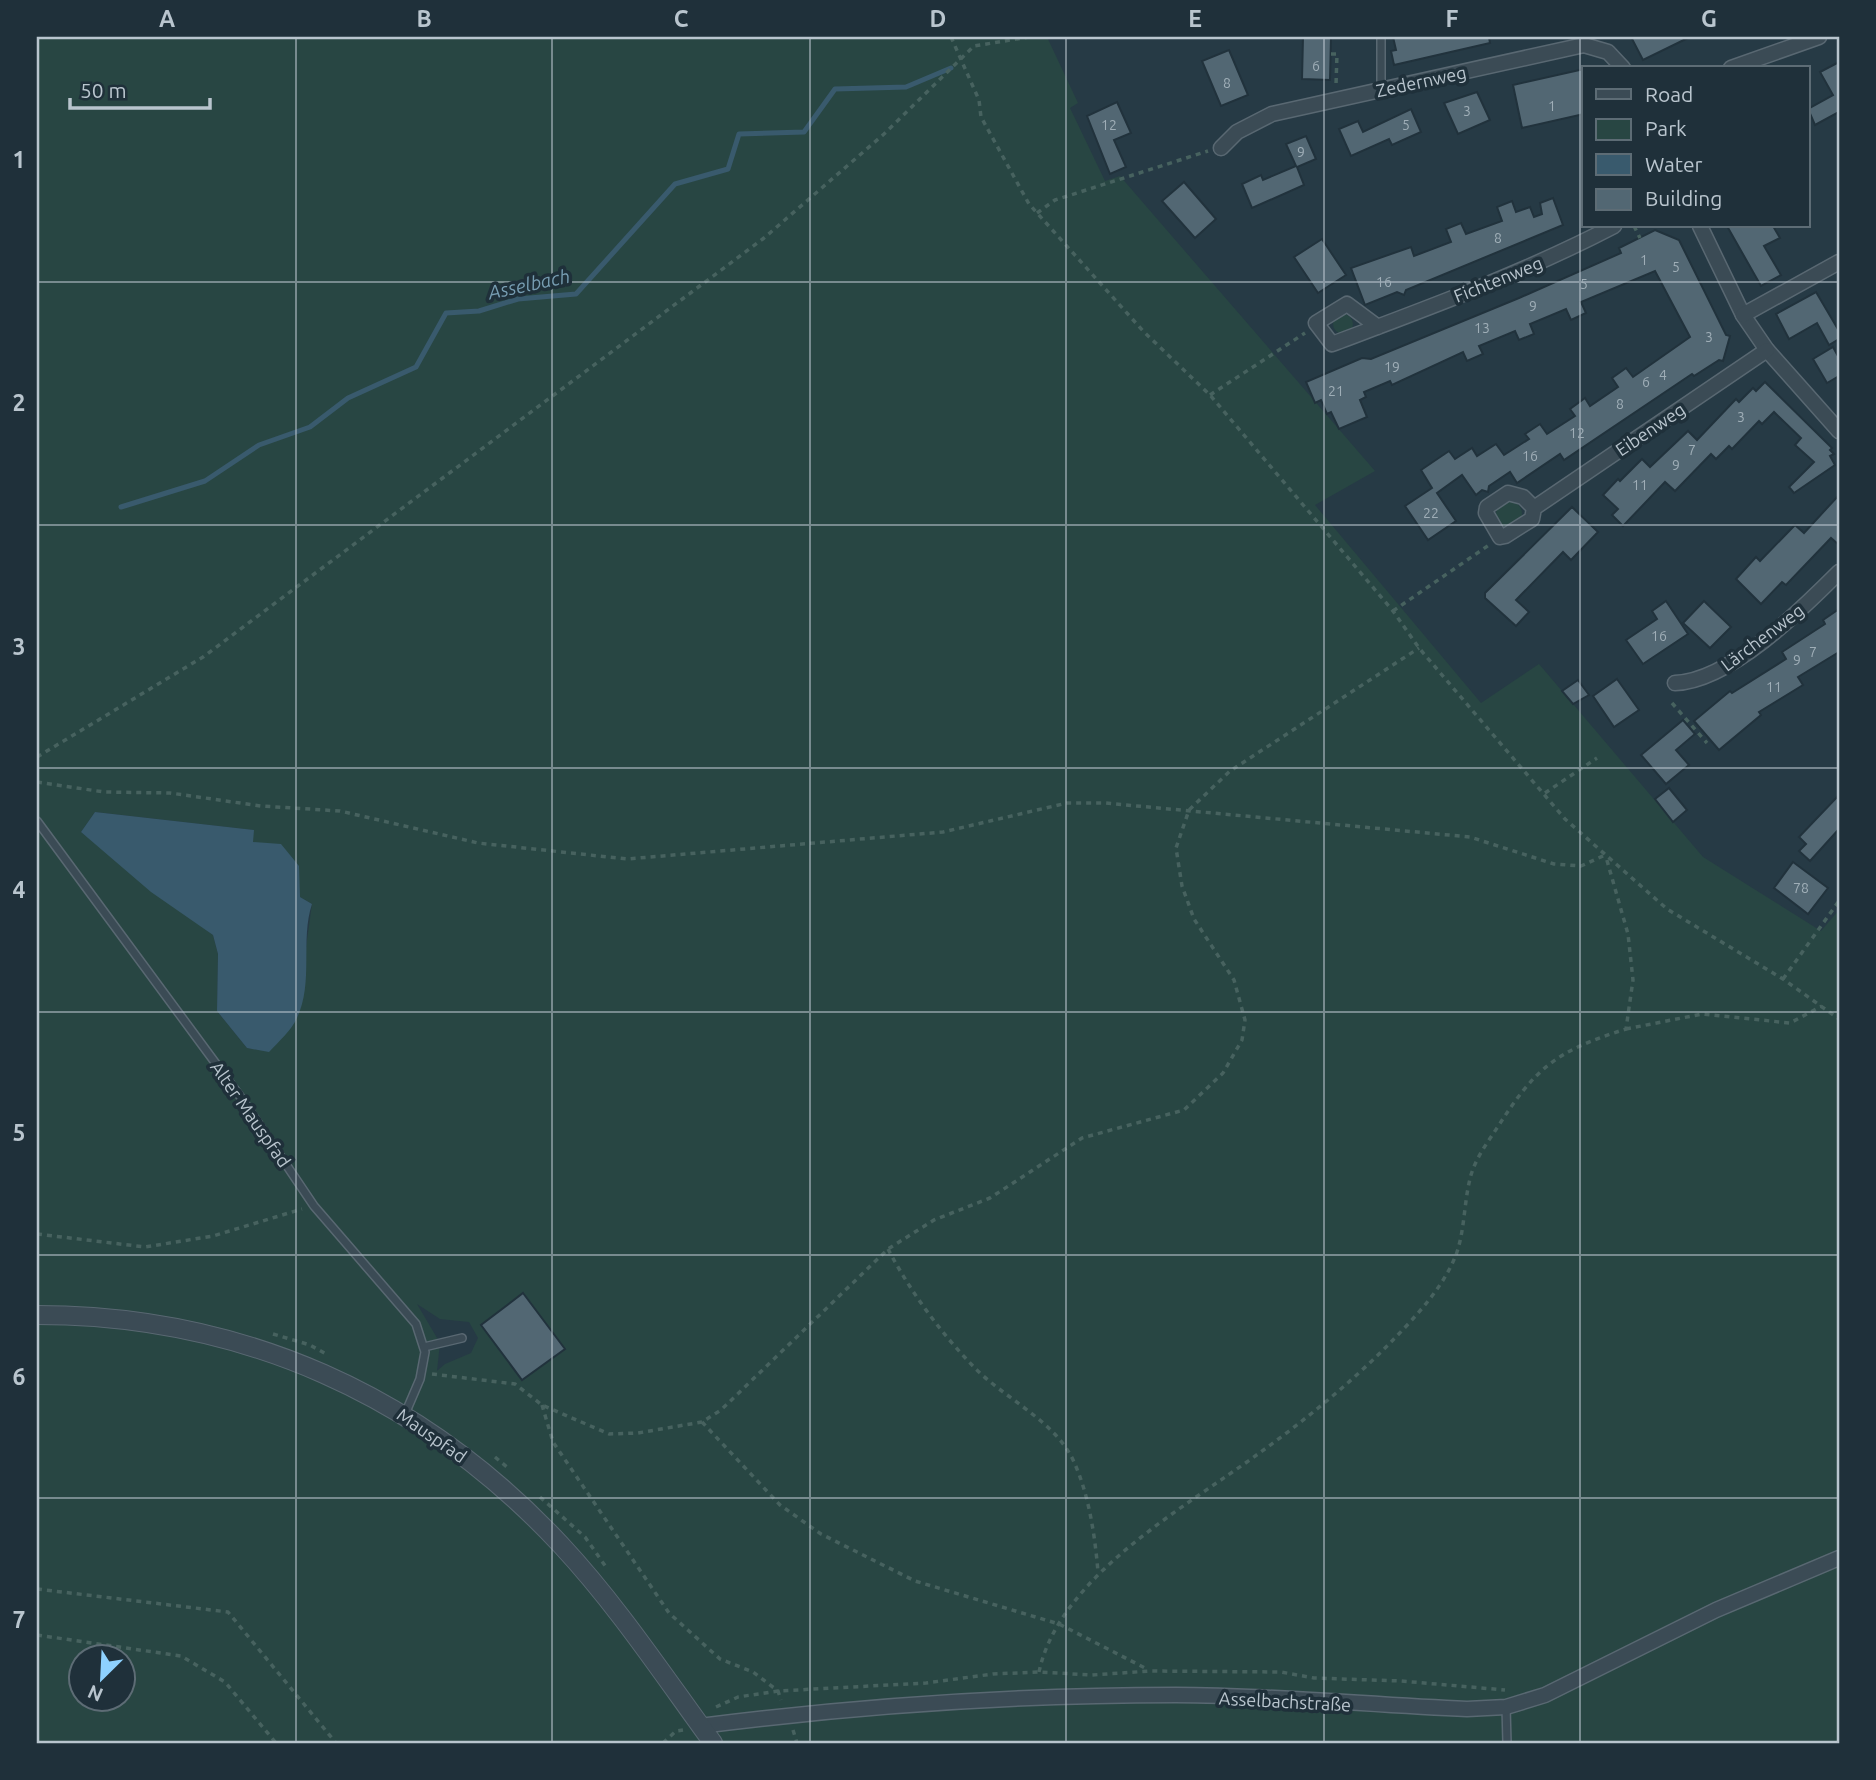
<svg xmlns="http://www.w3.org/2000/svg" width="1876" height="1780" viewBox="0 0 1876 1780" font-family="Ubuntu,sans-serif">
<rect width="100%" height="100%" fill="#263a45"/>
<g fill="#284643" fill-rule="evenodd">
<path d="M37,37H1047L1078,103L1070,108L1105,181L1120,176L1375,471L1315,505L1481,703L1539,664L1703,857L1821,931L1839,910V1743H37ZM95,812L253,830V842L300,897L312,904L296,1020L269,1051L247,1048L217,1011L218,954L213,935L81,832ZM417,1304L440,1319L469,1322L478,1338L471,1353L445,1364L437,1371L440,1343ZM80,1658H122V1700H80Z"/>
<circle cx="1343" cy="324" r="10"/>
<circle cx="1509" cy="514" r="13"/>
</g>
<path fill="#395a6d" d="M95,812L254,830L253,842L281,844L299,866L300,897L312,904C300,940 314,982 297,1018C291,1031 279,1041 269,1052L247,1048L217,1011L218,954L213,935L151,892L81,832Z"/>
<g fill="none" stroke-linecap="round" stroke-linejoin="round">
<path stroke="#395a6d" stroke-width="5" d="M121,507L205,481L259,445L310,427L348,398L416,367L446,313L479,311L518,299L576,294L675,184L728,169L739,134L804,132L835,89L906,87L951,68"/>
</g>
<g fill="#526773" stroke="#21323c" stroke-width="2">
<path d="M1303,37H1331L1330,80L1302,79Z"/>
<path d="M1393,37H1489L1490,43L1394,65L1391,51L1396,50Z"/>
<path d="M1631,37H1690L1643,60Z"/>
<path d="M1229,50L1248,95L1221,106L1202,61Z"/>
<path d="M1839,62V112L1815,125L1808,109L1833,95L1820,72Z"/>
<path d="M1584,69V114L1522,128L1513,85Z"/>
<path d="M1477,92L1490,120L1458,134L1444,103Z"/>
<path d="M1117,102L1131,133L1114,140L1126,167L1110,174L1087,116Z"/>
<path d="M1411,109L1421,132L1392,145L1389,139L1351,156L1339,129L1358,121L1363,132Z"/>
<path d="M1306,136L1316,159L1297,167L1304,185L1252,208L1242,184L1261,175L1263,180L1296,166L1286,144Z"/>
<path d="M1184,182L1216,219L1195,238L1162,201Z"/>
<path d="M1553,198L1563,225L1406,290L1404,295L1397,292L1365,305L1351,268L1411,247L1414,256L1451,242L1446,229L1461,223L1466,234L1502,221L1497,207L1512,201L1516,212L1530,207L1534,217L1542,214L1540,203Z"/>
<path d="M1727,226H1773L1780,238L1764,246L1781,275L1761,286Z"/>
<path d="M1655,230L1679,240L1726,335L1730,336L1723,361L1719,360L1694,376L1692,374L1564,460L1560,454L1517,483L1510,472L1489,486L1488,492L1482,490L1476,495L1462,475L1437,493L1456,521L1428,540L1405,506L1432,488L1421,470L1449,451L1455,459L1472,448L1477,456L1496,444L1504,455L1529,439L1525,434L1540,424L1547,434L1575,416L1570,409L1585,398L1590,406L1618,387L1612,378L1626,368L1633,377L1690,337L1655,271L1581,302L1586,313L1571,320L1566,309L1530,324L1534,334L1519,340L1515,331L1479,346L1483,354L1467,361L1463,352L1392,385L1390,381L1364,392L1366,397L1360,400L1367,417L1339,429L1331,412L1327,414L1321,400L1315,403L1306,382L1362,358L1371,359L1519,298L1621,253L1619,248Z"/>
<path d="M1322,239L1346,275L1318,293L1294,257Z"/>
<path d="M1816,292L1839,331V339L1829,345L1817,323L1789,339L1776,314Z"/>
<path d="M1833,347L1839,358V376L1827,383L1813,359Z"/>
<path d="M1765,382L1832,448L1830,450L1834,454L1830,456L1835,465L1794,493L1789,487L1814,462L1795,445L1801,438L1774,412L1762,424L1759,421L1732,449L1729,446L1716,459L1711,454L1675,491L1665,482L1623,526L1612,515L1618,509L1603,495L1618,479L1620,481L1642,459L1650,467L1688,431L1697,440L1736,399L1739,402L1753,388L1756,391Z"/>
<path d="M1839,495V545L1831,538L1786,585L1782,582L1761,604L1736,579L1756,557L1760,561L1795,525L1804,533Z"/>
<path d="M1572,507L1598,532L1571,560L1563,552L1516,600L1529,612L1516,626L1485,598V593Z"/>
<path d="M1666,601L1688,634L1643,664L1626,640L1657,619L1652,611Z"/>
<path d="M1704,601L1731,627L1710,648L1683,623Z"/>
<path d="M1839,609V652L1798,677L1803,685L1759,712L1761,715L1719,750L1694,721L1730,691L1732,693L1786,659L1782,652L1825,624L1823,620Z"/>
<path d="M1617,679L1639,710L1614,727L1593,696Z"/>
<path d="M1578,680L1589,695L1573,704L1562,691Z"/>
<path d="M1683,720L1695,734L1676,750L1689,765L1666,784L1641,755Z"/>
<path d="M1669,788L1687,810L1673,822L1655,799Z"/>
<path d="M1839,795V829L1810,861L1799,851L1806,844L1799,837Z"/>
<path d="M1793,862L1828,888L1808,914L1774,888Z"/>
<path d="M523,1293L565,1349L522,1380L481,1325Z"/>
</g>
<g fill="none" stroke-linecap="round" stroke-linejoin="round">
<g stroke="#596872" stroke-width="10">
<g id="service">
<path d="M1381,38V89"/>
<path d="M37,821L242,1099L314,1206L416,1324L425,1352L420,1379L405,1414"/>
<path d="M424,1347L462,1338"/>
<path d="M1506,1707L1507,1743"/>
</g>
</g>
<g stroke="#596872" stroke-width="17">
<g id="minor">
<path d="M1731,68L1819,37"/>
<path d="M1221,148L1237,132L1272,114L1584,45L1608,52L1623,68"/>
<path d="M1700,226L1743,315L1767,350L1839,431"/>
<path d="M1743,315L1839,262"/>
<path d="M1378,327L1347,304L1316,323L1332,344C1428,308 1524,273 1614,226"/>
<path d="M1534,508L1523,497L1508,493L1487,507L1486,513L1500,537L1505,536L1532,519L1534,508L1767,350"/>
<path d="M1675,683C1730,681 1801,610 1839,572"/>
<path d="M700,1726C857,1706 1018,1695 1176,1695C1272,1695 1370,1705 1467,1709L1506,1707L1545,1695L1716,1610L1839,1558"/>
</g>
</g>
<g stroke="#596872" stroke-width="20">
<path id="tertiary" d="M37,1315C242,1315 421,1395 561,1545C617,1605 664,1676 713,1743"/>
</g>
<g stroke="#47625f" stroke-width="3.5" stroke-dasharray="5 5" stroke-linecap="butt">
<path d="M951,37L979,100L981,117L1029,204L1144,332L1210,395L1393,611L1419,648L1565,819L1667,909L1783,979L1839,1019"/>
<path d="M1331,54H1337L1336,85"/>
<path d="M1037,213L1055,200L1208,151"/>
<path d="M1634,226L1640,238"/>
<path d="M1210,395L1305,333"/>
<path d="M1393,611L1489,545"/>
<path d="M1672,703L1707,743"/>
<path d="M37,757L203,657L764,238L884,134L974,46L1029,37"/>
<path d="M37,782L104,792L170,793L261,806L340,811L478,843L627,859L943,832L1067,803H1105L1470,837L1554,864L1581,866L1605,855"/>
<path d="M1545,793L1597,758"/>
<path d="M1783,979L1839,901"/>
<path d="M1626,1029L1702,1014L1790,1023L1822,1006"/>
<path d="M37,1234L145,1247L213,1236L302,1209"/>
<path d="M888,1249C910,1291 940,1332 973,1366C1003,1398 1056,1421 1074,1462C1089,1495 1095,1536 1098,1572"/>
<path d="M273,1334L310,1345L328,1355"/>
<path d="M432,1374L515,1384L542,1405L609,1434L638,1433L702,1422L721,1410L888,1249L934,1220L990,1198L1082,1138L1184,1110L1223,1073L1242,1040L1245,1020L1234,980L1194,919L1182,886L1176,848L1189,810L1230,771L1419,648"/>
<path d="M542,1405L553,1442L669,1613L720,1659L753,1672L778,1691L781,1700"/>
<path d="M702,1422L780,1505L821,1534L915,1581L1059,1624L1147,1669"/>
<path d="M495,1457L508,1468"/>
<path d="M540,1497L585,1537L606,1567"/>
<path d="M37,1589L228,1612L336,1743"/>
<path d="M37,1635L181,1656L225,1682L276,1743"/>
<path d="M1039,1672C1059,1577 1184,1508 1258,1454C1304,1421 1352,1382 1392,1341C1416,1316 1445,1286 1457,1252C1465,1228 1464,1200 1471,1175C1476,1158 1487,1143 1497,1128C1536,1067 1556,1051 1626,1029L1633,980L1628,934L1606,857"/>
<path d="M716,1707L738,1697L778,1691L926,1683L993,1674L1039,1672L1092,1675L1150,1671L1281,1672L1314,1678L1401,1681L1505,1690"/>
<path d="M793,1730L797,1743"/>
<path d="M663,1743L676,1731L683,1730"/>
</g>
<use href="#service" stroke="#3b4b55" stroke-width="7"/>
<use href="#minor" stroke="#3b4b55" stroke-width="14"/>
<use href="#tertiary" stroke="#3b4b55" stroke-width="18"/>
</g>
<path fill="none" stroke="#b9c5ce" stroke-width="2" stroke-opacity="0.55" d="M296,37V1743M552,37V1743M810,37V1743M1066,37V1743M1324,37V1743M1580,37V1743M37,282H1839M37,525H1839M37,768H1839M37,1012H1839M37,1255H1839M37,1498H1839"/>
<g text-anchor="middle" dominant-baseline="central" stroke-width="7" stroke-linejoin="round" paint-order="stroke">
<g font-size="14" fill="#9faeb7">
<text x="1316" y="66">6</text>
<text x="1227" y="83">8</text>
<text x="1552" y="106">1</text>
<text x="1467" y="111">3</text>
<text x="1109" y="125">12</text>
<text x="1406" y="125">5</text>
<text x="1301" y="152">9</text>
<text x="1498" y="238">8</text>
<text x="1644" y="260">1</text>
<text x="1676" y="267">5</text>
<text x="1384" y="282">16</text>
<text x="1584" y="284">5</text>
<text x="1533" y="306">9</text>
<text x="1482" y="328">13</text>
<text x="1709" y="337">3</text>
<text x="1392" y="367">19</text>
<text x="1663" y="375">4</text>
<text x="1646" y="382">6</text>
<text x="1336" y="391">21</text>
<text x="1620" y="404">8</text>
<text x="1741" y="417">3</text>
<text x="1577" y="433">12</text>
<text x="1692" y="450">7</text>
<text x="1530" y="456">16</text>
<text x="1676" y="465">9</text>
<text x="1640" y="485">11</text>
<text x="1431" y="513">22</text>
<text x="1659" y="636">16</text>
<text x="1813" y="652">7</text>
<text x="1797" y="660">9</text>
<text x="1774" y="687">11</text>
<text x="1801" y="888">78</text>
</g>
<g font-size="18" fill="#b9c5ce" stroke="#1f303a">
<text transform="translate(1421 81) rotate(-12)">Zedernweg</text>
<text transform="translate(1498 279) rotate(-22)">Fichtenweg</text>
<text transform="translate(1650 429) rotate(-34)">Eibenweg</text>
<text transform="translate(1762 637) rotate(-37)">Lärchenweg</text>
<text transform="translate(251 1114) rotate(55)">Alter Mauspfad</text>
<text transform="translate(432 1435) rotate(35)">Mauspfad</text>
<text transform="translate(1285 1701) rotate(3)">Asselbachstraße</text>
</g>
<g font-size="19" font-style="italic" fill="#779db2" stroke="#1f303a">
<text transform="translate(529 284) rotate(-12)">Asselbach</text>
</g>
</g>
<rect width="1876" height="1780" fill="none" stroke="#1f303a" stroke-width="77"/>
<rect x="1582" y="66" width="228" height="161" fill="#1f303a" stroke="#5d6c75" stroke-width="2"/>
<rect x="1596" y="89" width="35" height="10" fill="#3b4b55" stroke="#5d6c75" stroke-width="2"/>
<text x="1645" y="102" font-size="21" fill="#b9c5ce">Road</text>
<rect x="1596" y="119" width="35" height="21" fill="#284643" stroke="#5d6c75" stroke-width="2"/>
<text x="1645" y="136" font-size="21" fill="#b9c5ce">Park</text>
<rect x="1596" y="154" width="35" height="21" fill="#395a6d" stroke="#5d6c75" stroke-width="2"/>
<text x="1645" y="172" font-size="21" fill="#b9c5ce">Water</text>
<rect x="1596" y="189" width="35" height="21" fill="#526773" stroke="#5d6c75" stroke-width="2"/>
<text x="1645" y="206" font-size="21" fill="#b9c5ce">Building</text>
<g transform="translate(102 1678) rotate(204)"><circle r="33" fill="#1f303a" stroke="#5d6c75" stroke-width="2"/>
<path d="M0-5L12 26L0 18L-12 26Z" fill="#8ed1fe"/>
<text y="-10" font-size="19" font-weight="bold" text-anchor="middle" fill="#b9c5ce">N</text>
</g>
<path d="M70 98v10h140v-10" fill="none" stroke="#b9c5ce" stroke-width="3.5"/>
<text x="80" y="98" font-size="21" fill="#b9c5ce" stroke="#1f303a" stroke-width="5" paint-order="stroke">50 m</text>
<rect x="38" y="38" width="1800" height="1704" fill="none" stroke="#b9c5ce" stroke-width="2.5"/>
<g font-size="23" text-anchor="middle" font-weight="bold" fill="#b9c5ce">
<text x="167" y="27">A</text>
<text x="424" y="27">B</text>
<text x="681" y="27">C</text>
<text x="938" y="27">D</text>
<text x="1195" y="27">E</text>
<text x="1452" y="27">F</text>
<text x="1709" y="27">G</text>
<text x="19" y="168">1</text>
<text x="19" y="411">2</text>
<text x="19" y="655">3</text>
<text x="19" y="898">4</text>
<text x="19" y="1141">5</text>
<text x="19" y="1385">6</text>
<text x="19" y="1628">7</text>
</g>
</svg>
